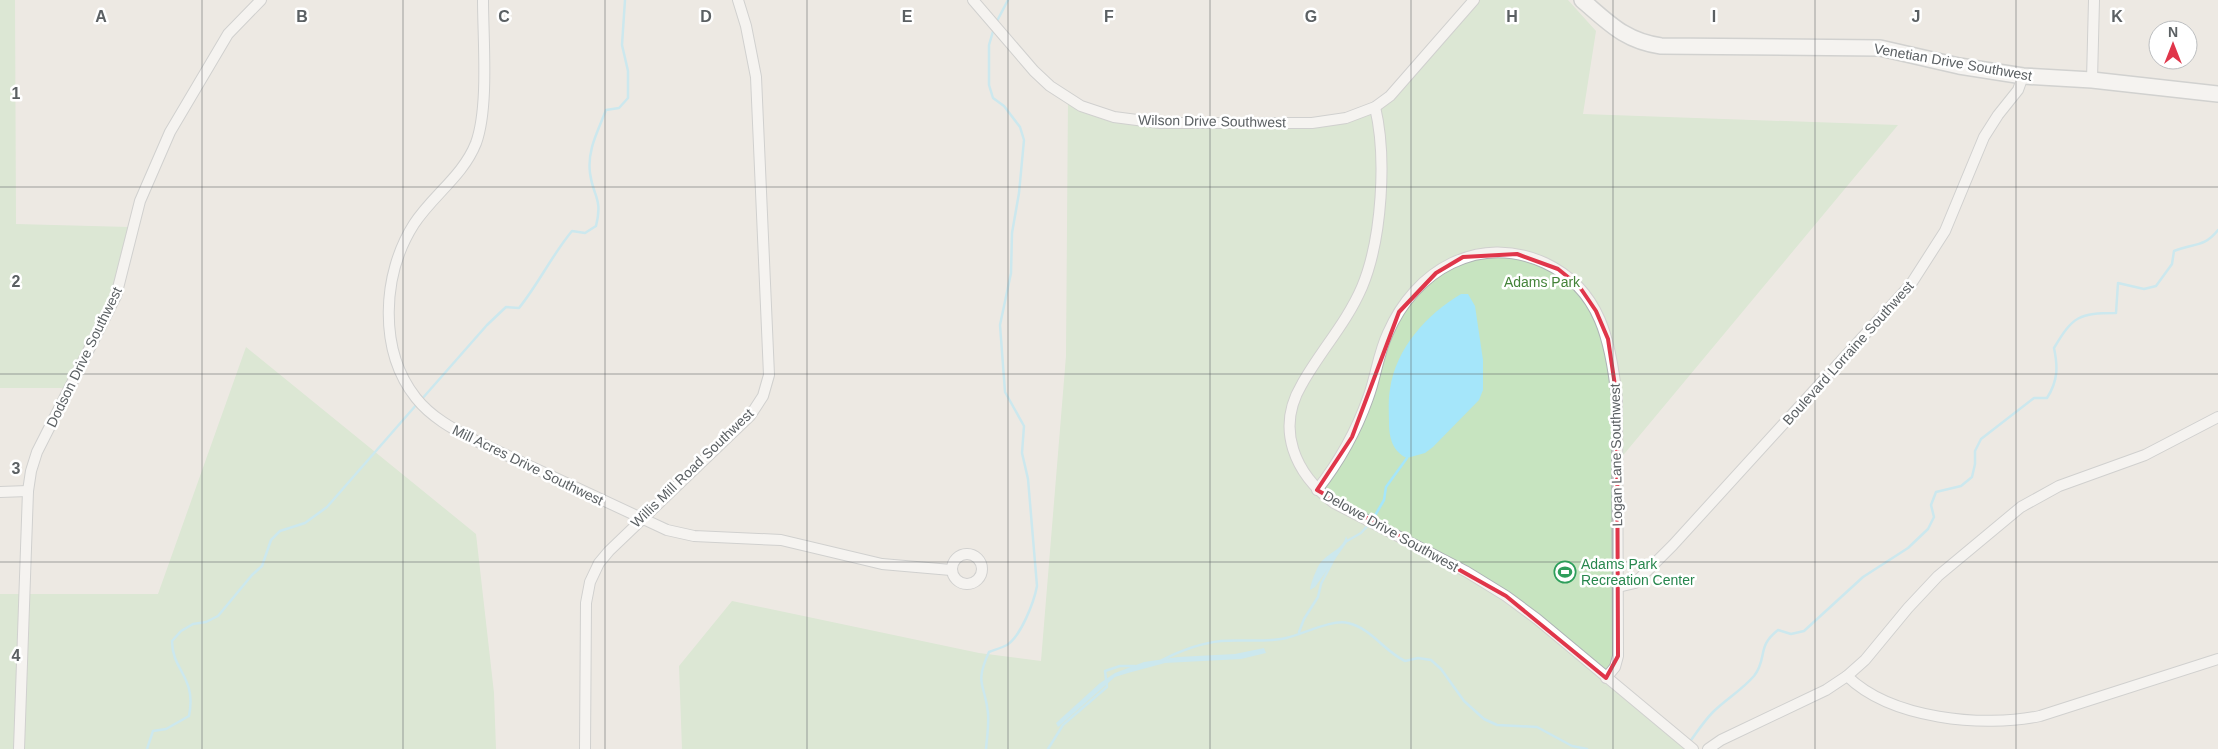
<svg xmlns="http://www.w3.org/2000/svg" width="2218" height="749" viewBox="0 0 2218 749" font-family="Arial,sans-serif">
<rect width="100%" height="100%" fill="#ede9e3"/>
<g fill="#c7e4c0">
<path d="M0,0H15L16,224L129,227L109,310L66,388H0Z"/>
<path d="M1478,0H1568L1596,31L1583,114L1898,125L1620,459L1618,650L1610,677L1695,749H682L679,666L732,601L979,653L1041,661L1066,356L1068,98L1104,119L1152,125L1341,118L1380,107Z"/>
<path d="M246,347L476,534L494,693L496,749H0V594H158Z"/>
</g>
<g fill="#a5e6fa">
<path d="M1461,294H1468L1475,306L1483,360V390L1479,400L1433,447L1425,453L1407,458C1393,452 1389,438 1389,423C1389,412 1388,400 1390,389C1396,348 1427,314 1461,294Z"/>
<path d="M1346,536L1348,541L1315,587L1310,590C1310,585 1318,564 1322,561C1330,552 1343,549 1346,536Z"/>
<path d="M1264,648L1266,653L1241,659L1165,663L1128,673L1115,677L1058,727L1056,723L1100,683L1115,673L1144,662L1178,657L1235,654Z"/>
</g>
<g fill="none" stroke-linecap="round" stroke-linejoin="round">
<g stroke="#a5e6fa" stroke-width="2.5">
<path d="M996,23L1008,0"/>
<path d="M421,400L487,325L506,307L519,308C539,283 552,255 572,231L585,233L596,226C603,198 593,197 590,173C587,150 598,131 606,110L619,108L628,98V71L622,45L625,0"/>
<path d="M1373,519L1384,500L1386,487L1407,458"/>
<path d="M1347,541L1361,533L1370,523"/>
<path d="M1299,632L1304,619L1318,597L1321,584L1336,555"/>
<path d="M1162,660C1180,651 1201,643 1221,641C1242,639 1265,643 1286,638C1303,634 1332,619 1348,623C1371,628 1384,651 1405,661L1418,658L1431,660L1441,669L1464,701L1484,719L1497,725L1537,727L1572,746L1587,749"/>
<path d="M1689,743C1697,732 1704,721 1713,712C1726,699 1742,690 1754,676C1768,658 1756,647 1778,630L1791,634L1804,631L1863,577L1908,548L1928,529L1934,517L1931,505L1936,492L1961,486L1972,477L1975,464V451L1981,439L2034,398H2047C2058,381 2058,367 2054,348C2073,316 2079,313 2116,313L2118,283L2144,289L2156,286L2172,264L2174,251C2193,243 2204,248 2218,230"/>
<path d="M147,749L153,731L166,729L189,716C197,677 172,671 172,641L181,631L193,624L206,622L218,616L252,575L262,566L271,540L280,531L305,523L327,507L417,404"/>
<path d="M986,749C987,737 989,725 988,713C985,683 974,685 989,652C994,650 1001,648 1007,645C1021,636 1034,602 1037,586L1028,479L1022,453L1024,426L1005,392L1000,325L1011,273L1012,233L1019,193L1024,140L1020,127L1004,106L993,98L989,85V45L994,28"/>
<path d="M1048,749L1063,725L1107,687L1105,671L1120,666H1135"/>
</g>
<g stroke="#aeb2b5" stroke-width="12">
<g id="street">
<path d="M483,0C483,40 489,107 476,143C463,176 433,195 414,224C382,274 378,350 416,398C431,417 453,429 474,440L667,530L694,536L781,540L882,564L951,570"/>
<path d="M973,0L1034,71L1050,86L1081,106L1114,117L1160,123H1312L1346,118L1375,107L1390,96L1474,0"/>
<path d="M2092,80L2094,0"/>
<path d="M1375,107C1387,157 1382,239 1362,287C1346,324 1321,350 1302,384C1275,429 1295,474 1334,503L1467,572L1506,596L1537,619L1693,749"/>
<path d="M1317,490C1339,462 1356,432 1368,398C1376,377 1378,354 1388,333C1415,270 1479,233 1545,263C1601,289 1611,343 1617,399L1618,656L1615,667L1606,678"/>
<path d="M0,492L28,491"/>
<circle cx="967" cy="569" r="15"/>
<path d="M1618,587L1635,583L1673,545L1911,284L1945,231L1984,137L1998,115L2018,90L2023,76"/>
<path d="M1847,676C1891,719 1983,728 2040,716L2218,659"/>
<path d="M19,749L28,491L31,471L37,452L116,296L140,201L170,132L228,34L261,0"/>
<path d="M585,749L586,603L590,582L599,563L609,551L750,416L763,396L769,375L756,77L746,26L738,0"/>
<path d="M1708,749L1721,740L1826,690L1847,676L1865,660L1908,608L1938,576L2021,507L2059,486L2145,455L2218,417"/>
</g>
</g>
<g stroke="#afb4b7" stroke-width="18">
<path id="secondary" d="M1582,0C1609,23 1625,41 1661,46L1880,48L1959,66L2023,76L2092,80L2218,94"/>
</g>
<use href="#street" stroke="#fff" stroke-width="10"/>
<use href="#secondary" stroke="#fff" stroke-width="15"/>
</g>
<path d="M0 0H2218V749H0ZM1517,254L1558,269L1579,286L1596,311L1608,339L1617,399L1618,656L1606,678L1506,596L1317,490L1352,437L1399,312L1436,273L1463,257Z" fill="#ede9e3" fill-opacity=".55" fill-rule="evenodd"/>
<path fill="none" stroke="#e0364a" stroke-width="4" stroke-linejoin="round" d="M1517,254L1558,269L1579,286L1596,311L1608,339L1617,399L1618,656L1606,678L1506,596L1317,490L1352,437L1399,312L1436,273L1463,257Z"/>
<path fill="none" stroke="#5b6063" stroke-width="1" stroke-opacity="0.55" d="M202,0V749M403,0V749M605,0V749M807,0V749M1008,0V749M1210,0V749M1411,0V749M1613,0V749M1815,0V749M2016,0V749M0,187H2218M0,374H2218M0,562H2218"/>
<defs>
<g id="stadium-ring" transform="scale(1.125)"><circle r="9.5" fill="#fff" stroke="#2e9e5b" stroke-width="1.5"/><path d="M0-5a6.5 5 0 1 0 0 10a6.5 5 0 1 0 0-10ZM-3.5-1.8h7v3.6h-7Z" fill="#2e9e5b"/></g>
</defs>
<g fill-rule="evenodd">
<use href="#stadium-ring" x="1565" y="572"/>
</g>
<g text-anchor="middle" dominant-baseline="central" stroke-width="5" stroke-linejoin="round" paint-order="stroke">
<g font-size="14" fill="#5b6063" stroke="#fff">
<text transform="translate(1953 62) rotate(10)">Venetian Drive Southwest</text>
<text transform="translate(1212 121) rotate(1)">Wilson Drive Southwest</text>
<text transform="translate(1848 353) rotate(-48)">Boulevard Lorraine Southwest</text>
<text transform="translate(84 357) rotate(-64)">Dodson Drive Southwest</text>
<text transform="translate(1616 455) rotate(-91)">Logan Lane Southwest</text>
<text transform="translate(528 465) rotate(26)">Mill Acres Drive Southwest</text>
<text transform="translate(692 468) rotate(-44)">Willis Mill Road Southwest</text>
<text transform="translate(1391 531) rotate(29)">Delowe Drive Southwest</text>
</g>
<g font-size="14" fill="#448339" stroke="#fff">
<text x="1542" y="282">Adams Park</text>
</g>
<g font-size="14" fill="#27864d" stroke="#fff" text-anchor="start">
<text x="1581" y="564">Adams Park<tspan x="1581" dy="16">Recreation Center</tspan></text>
</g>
</g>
<g font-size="16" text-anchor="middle" font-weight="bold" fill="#5b6063" stroke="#fff" stroke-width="5" stroke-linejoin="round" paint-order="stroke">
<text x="101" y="22">A</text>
<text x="302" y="22">B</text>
<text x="504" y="22">C</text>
<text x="706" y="22">D</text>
<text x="907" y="22">E</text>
<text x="1109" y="22">F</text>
<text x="1311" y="22">G</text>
<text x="1512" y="22">H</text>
<text x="1714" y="22">I</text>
<text x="1916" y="22">J</text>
<text x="2117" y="22">K</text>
<text x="16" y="99">1</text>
<text x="16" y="287">2</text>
<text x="16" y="474">3</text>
<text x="16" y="661">4</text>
</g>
<g transform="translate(2173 45)"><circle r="24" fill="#ffffff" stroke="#bdbfc1"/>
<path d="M0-4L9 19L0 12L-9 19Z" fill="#e0364a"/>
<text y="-8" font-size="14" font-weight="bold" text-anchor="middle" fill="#5b6063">N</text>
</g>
</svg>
